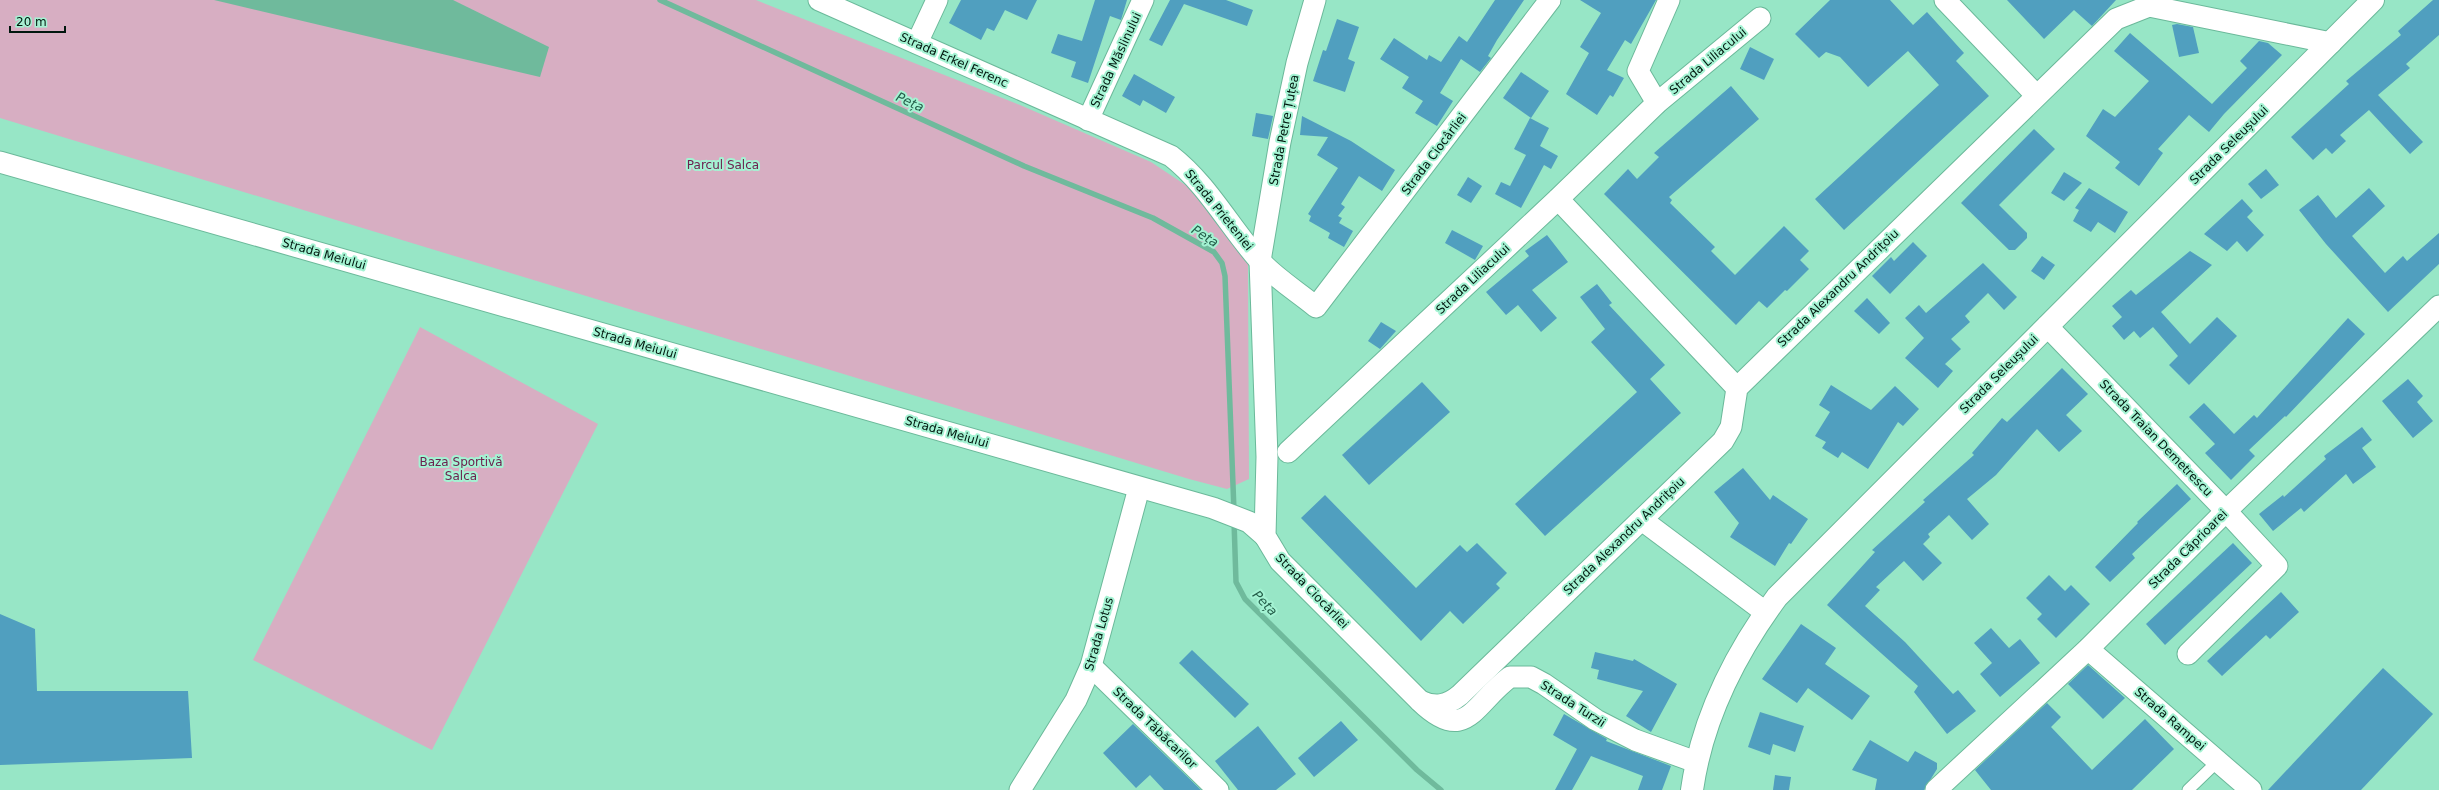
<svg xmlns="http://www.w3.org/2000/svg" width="2439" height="790" viewBox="0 0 2439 790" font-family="'DejaVu Sans',sans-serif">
<rect width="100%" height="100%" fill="#97e6c6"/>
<g fill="#d7aec2">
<path d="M0,0H756L1020,105L1151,162L1187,186L1205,203L1248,263L1249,479L1227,489L1189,479L0,118Z"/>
<path d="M420,327L598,424L432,750L253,660Z"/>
</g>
<path fill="#6fba9c" d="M214,0H453L549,47L540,77Z"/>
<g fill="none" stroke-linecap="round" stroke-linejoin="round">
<g stroke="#6fba9c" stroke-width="5.5">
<path d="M660,0L1024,166L1153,218L1214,252L1222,263L1225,276L1234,511"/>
<path d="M1234,521L1236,582L1245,599L1417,770L1441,790"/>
</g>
</g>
<g fill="#509fbf">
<path d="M961,0H1037L1027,20L1005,10L994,31L987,28L981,40L949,23Z"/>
<path d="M1095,0H1127L1121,20L1110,16L1088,83L1071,77L1076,62L1051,53L1058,34L1082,41Z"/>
<path d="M1170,0H1226L1253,10L1247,26L1184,4L1162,46L1149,40Z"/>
<path d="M1495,0H1524L1497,40L1488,56L1491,58L1480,72L1461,59L1440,93L1453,101L1437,126L1415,113L1423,101L1402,88L1409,77L1380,59L1394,38L1427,60L1429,55L1441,62L1459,36L1467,42Z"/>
<path d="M1580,0H1656L1631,44L1625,40L1607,70L1624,78L1613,97L1610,95L1597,115L1566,94L1589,53L1580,47L1601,13Z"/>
<path d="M1830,0H1890L1913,25L1927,12L1964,53L1956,61L1989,96L1844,230L1815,199L1939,85L1908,51L1868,87L1840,57L1826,52L1819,58L1795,34Z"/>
<path d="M2007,0H2116L2092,26L2074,10L2044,39Z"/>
<path d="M2433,0H2439V35L2406,64L2410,68L2378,95L2423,142L2410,154L2369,110L2340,135L2346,141L2332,154L2326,148L2313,160L2291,137L2349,84L2346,81L2401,35L2398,31Z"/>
<path d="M1337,19L1359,27L1348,59L1355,62L1345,92L1313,81L1323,50L1326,51Z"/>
<path d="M2177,24L2193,27L2199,53L2179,57L2172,25Z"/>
<path d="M2130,33L2212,104L2247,68L2240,61L2259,41L2268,43L2282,55L2224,114L2209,132L2189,115L2158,149L2163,153L2139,186L2115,168L2120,162L2086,136L2103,109L2115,117L2149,81L2114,51Z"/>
<path d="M1750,47L1774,59L1764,80L1740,69Z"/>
<path d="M1521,72L1549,91L1531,118L1503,98Z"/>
<path d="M1134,74L1175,97L1166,113L1143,100L1140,106L1122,96Z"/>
<path d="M1731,86L1759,119L1669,197L1672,200L1670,203L1715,247L1711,251L1735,275L1784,226L1809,251L1800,260L1809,269L1787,291L1785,290L1767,308L1759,301L1736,325L1604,194L1628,169L1637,179L1659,157L1654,153Z"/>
<path d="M1256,113L1273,116L1268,139L1252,136Z"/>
<path d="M1302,116L1351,141L1395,170L1382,191L1359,176L1341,204L1345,207L1338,216L1342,218L1339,223L1353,231L1344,247L1328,238L1330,233L1309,221L1311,216L1308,214L1338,168L1317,155L1328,137L1300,135Z"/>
<path d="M1530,118L1549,128L1540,146L1558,156L1551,169L1544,165L1521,208L1495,194L1501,182L1510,186L1526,155L1514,149Z"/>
<path d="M2034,129L2055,149L1999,205L2027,233V238L2015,250H2009L1961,203Z"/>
<path d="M2266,169L2279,185L2261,199L2248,184Z"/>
<path d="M2064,172L2082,183L2064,201L2051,193Z"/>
<path d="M1468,177L1482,186L1471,203L1457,195Z"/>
<path d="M2089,188L2128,212L2115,233L2098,222L2091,232L2073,221L2079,210L2075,208Z"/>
<path d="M2369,188L2385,206L2352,236L2385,273L2403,256L2407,261L2439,233V264L2388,312L2326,244L2299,210L2318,195L2336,218Z"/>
<path d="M2242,199L2253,211L2247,217L2264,235L2247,252L2237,241L2227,251L2204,234Z"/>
<path d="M1452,230L1483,246L1475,260L1445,243Z"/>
<path d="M1547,235L1568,262L1532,290L1557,318L1541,332L1518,305L1506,315L1486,292L1529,256L1525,251Z"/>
<path d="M1913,242L1927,256L1890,294L1872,276L1891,257L1894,261Z"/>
<path d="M2190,251L2212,265L2161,312L2190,344L2217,317L2237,336L2189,385L2169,365L2178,356L2153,327L2140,338L2134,331L2124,340L2112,326L2122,317L2112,306L2131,290L2136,295Z"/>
<path d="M2042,256L2055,265L2044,280L2031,271Z"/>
<path d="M1983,263L2017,297L2004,310L1988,293L1965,316L1970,322L1951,339L1961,349L1945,364L1953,371L1938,388L1905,358L1924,338L1905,318L1919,305L1926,313Z"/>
<path d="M1597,284L1612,303L1609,305L1665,365L1650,379L1681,413L1545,536L1515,504L1637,392L1591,342L1605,329L1580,297Z"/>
<path d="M1867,298L1890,323L1879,334L1854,311Z"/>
<path d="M2348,318L2365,334L2286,417L2285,416L2249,450L2255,456L2231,480L2205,453L2215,444L2189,417L2204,403L2234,434L2254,415L2257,418Z"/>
<path d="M1381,322L1396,331L1380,349L1368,341Z"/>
<path d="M2062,368L2088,394L2066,415L2082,431L2059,452L2037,429L1996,475L1967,499L1989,524L1972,540L1949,515L1928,534L1930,537L1923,544L1942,563L1923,581L1904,561L1876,587L1880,590L1865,606L1905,642L1953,694L1958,690L1976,711L1947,734L1914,692L1918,686L1827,605L1875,552L1872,550L1925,502L1923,500L1974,455L1972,453L2002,418L2007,422Z"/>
<path d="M2408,379L2423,396L2417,402L2433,421L2413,438L2382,401Z"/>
<path d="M1422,382L1450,412L1369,485L1342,455Z"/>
<path d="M1831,385L1871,410L1895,386L1919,409L1903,426L1898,422L1868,469L1842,452L1838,458L1822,448L1826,442L1815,436L1830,412L1819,405Z"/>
<path d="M2362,427L2372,440L2362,448L2376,467L2353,484L2346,474L2304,512L2301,508L2273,531L2259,514L2283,495L2284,497L2326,459L2324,456Z"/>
<path d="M1743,468L1770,500L1773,495L1808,519L1791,544L1789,543L1775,566L1730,537L1739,523L1714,492Z"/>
<path d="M2177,484L2191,499L2132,554L2135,558L2110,582L2095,567L2138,523L2137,522Z"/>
<path d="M1325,495L1416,588L1460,545L1467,552L1477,543L1507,573L1496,584L1500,588L1463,624L1450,611L1421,641L1301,518Z"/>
<path d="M2233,543L2252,563L2165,645L2146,624Z"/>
<path d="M2049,575L2065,591L2071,585L2090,604L2056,638L2037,619L2042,614L2026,598Z"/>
<path d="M2281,592L2299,612L2270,639L2266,635L2222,676L2207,661Z"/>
<path d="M0,614L35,629L37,691H188L192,758L0,765Z"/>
<path d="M1801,624L1836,648L1825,664L1870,696L1852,720L1808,688L1797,703L1762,679Z"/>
<path d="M1991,628L2009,648L2020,639L2040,663L2000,697L1980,674L1992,663L1974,643Z"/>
<path d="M1192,650L1249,704L1235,718L1179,663Z"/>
<path d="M1595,652L1633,661L1634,659L1677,684L1651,732L1626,716L1643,691L1597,679L1599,670L1591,668Z"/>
<path d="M2088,665L2125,698L2103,719L2068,684Z"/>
<path d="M2383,668L2433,714L2361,790H2268Z"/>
<path d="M2047,703L2061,717L2051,727L2092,770L2145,719L2174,749L2132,790H1991L1975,770Z"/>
<path d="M1760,712L1804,726L1795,752L1773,744L1770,755L1748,747Z"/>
<path d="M1564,714L1607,739L1606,741L1671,766L1662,790H1638L1643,776L1591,756L1572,790H1555L1577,749L1553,735Z"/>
<path d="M1341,721L1358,740L1314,777L1298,758Z"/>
<path d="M1133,724L1201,790H1164L1150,775L1136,788L1103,753Z"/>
<path d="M1258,726L1296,774L1276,790H1238L1215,761Z"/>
<path d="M1870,740L1908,762L1915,751L1937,763V769L1924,790H1875L1877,779L1852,770Z"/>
<path d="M1775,775L1791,777L1789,790H1773Z"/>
</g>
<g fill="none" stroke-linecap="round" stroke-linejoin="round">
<g stroke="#6bb99a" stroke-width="13">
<path id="service" d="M2188,790L2218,761"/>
</g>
<g stroke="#6bb99a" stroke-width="23">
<g id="minor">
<path d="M819,0L1171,156C1207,184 1229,226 1259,260C1275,278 1298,292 1316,307L1550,0"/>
<path d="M1315,0L1297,63L1280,142L1260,261L1267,457L1265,536L1280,561L1420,701C1466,746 1474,703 1510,677H1531L1544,684L1596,720L1635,740L1696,762"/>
<path d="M1945,0L2036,95"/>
<path d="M917,43L937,0"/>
<path d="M1657,103L1638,71L1669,0"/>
<path d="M1088,120L1143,0"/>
<path d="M0,162L1213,508L1249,522L1265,536"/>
<path d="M1558,199L1737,388"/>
<path d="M2047,326L2226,511L2277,566L2188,654"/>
<path d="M1288,452L1558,199L1657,103L1760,18"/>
<path d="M1642,520L1765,612"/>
<path d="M2088,649L2251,790"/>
<path d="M1091,666L1218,790"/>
<path d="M1420,701C1435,708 1447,706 1460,695L1723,441L1731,427L1737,388L2116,19L2149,6L2331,43"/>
<path d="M1020,790L1076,700L1091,666L1139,488"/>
<path d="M1936,790L2088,649L2226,511L2439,306"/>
</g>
</g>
<g stroke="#6bb99a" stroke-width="24">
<path id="secondary" d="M1692,790C1702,719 1735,654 1777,597L2373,0"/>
</g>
<use href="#service" stroke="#fff" stroke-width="11"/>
<use href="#minor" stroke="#fff" stroke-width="21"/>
<use href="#secondary" stroke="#fff" stroke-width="22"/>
</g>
<g text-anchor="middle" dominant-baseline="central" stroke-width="4" stroke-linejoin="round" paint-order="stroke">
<g font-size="12" fill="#01170e" stroke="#a4f3d3">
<text transform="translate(954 60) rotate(24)">Strada Erkel Ferenc</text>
<text transform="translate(1116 60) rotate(-65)">Strada Măslinului</text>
<text transform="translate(1708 61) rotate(-40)">Strada Liliacului</text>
<text transform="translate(1284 130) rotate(-79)">Strada Petre Țuțea</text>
<text transform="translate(2229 145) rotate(-45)">Strada Seleușului</text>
<text transform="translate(1434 154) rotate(-53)">Strada Ciocârliei</text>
<text transform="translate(1219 210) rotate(51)">Strada Prieteniei</text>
<text transform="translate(324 254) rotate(16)">Strada Meiului</text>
<text transform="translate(1473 279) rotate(-43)">Strada Liliacului</text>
<text transform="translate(1838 288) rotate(-44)">Strada Alexandru Andrițoiu</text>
<text transform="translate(635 343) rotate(16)">Strada Meiului</text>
<text transform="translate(1999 374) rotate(-45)">Strada Seleușului</text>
<text transform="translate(947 432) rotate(16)">Strada Meiului</text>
<text transform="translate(2156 438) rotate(46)">Strada Traian Demetrescu</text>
<text transform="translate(1624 536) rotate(-44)">Strada Alexandru Andrițoiu</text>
<text transform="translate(2188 549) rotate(-45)">Strada Căprioarei</text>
<text transform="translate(1312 591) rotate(46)">Strada Ciocârliei</text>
<text transform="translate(1099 634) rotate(-74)">Strada Lotus</text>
<text transform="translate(1573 704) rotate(33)">Strada Turzii</text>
<text transform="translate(2170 719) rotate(41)">Strada Rampei</text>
<text transform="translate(1155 728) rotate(44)">Strada Tăbăcarilor</text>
</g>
<g font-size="12" fill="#6c224f" stroke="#a4f3d3">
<text x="723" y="165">Parcul Salca</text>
<text x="461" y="462">Baza Sportivă<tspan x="461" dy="14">Salca</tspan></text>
</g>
<g font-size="13" font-style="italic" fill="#245e49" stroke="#a4f3d3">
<text transform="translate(910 102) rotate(25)">Peța</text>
<text transform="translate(1205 236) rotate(33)">Peța</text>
<text transform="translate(1265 603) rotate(47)">Peța</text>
</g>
</g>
<path d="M10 26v6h55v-6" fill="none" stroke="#01170e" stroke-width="2"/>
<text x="16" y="26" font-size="12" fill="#01170e" stroke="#a4f3d3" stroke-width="3" paint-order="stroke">20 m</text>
</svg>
